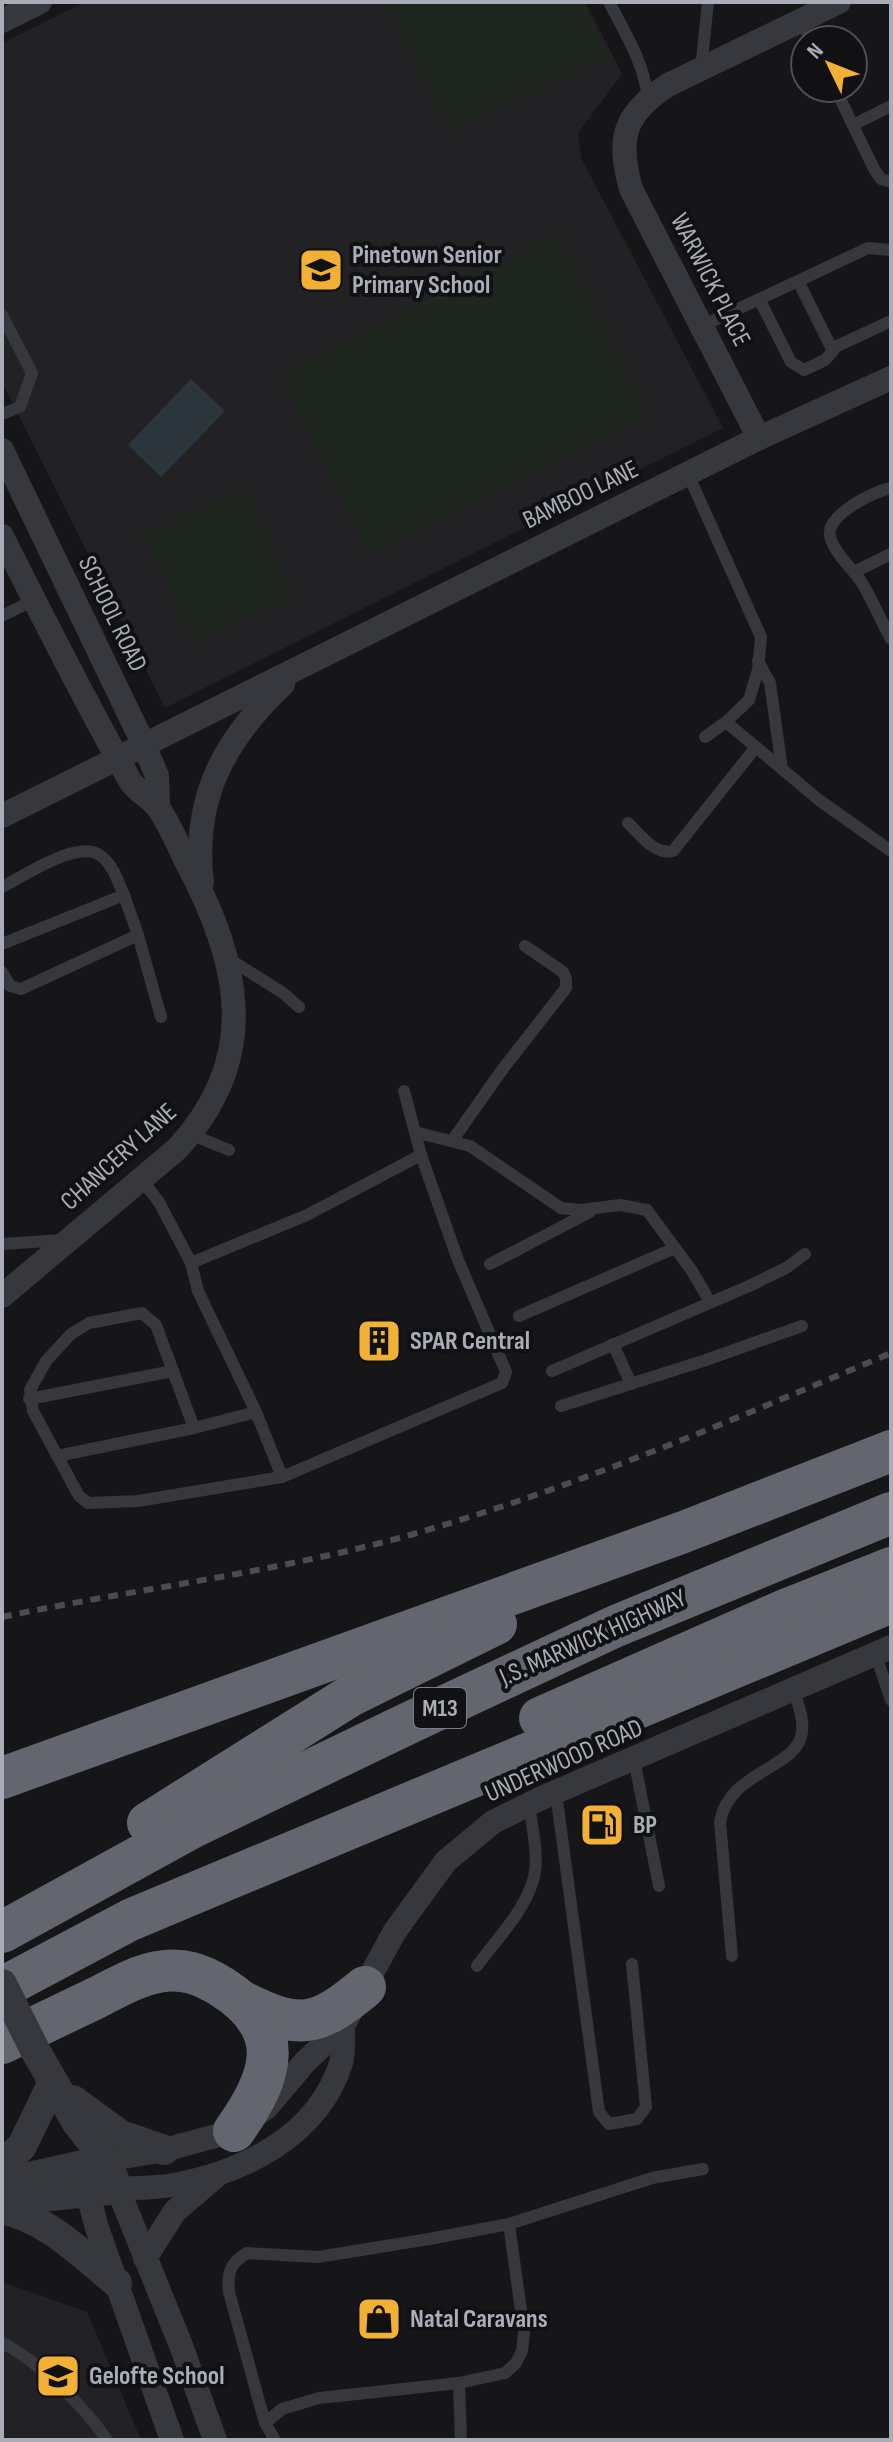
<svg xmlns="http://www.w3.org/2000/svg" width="893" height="2442" viewBox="0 0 893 2442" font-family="'Sofia Sans Condensed',sans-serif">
<rect width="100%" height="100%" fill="#161618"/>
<g fill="#222225">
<path d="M85,2H585L622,74L578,133L581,158L723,428L165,708L2,382V43Z"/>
<path d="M2,2282L87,2312L141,2440H2Z"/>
</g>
<g fill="#1e261f">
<path d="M385,2H583L610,55L450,133Z"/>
<path d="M558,234L648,414L371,553L281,373Z"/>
<path d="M244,488L296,596L194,644L143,536Z"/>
</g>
<path fill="#2c353c" d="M191,379L225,411L161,477L128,445Z"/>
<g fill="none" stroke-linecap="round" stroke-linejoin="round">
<g stroke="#37383d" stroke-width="12">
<path d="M609,2C625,33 644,63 648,98"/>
<path d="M801,21L811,40"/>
<path d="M701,69L708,2"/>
<path d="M835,88L874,169L881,179L891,182"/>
<path d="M853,125L891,106"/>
<path d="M759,299L791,362L804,370L825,360L833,351L798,281"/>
<path d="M2,315L32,373L20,407L2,414"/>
<path d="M702,326L868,248L891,250"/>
<path d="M833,348L891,321"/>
<path d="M688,474L761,637L758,670L749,700L726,722L705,737"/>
<path d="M891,488C874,491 826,515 830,536C834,553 852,568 862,583C873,601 881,621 891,639"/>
<path d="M854,572L891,554"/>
<path d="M2,616L34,600"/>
<path d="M758,661L770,683L782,769"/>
<path d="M726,722L819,800L891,851"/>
<path d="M628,823C641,835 654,855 673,851L756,747"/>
<path d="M2,887C24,876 80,838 101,856C113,865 118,882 124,895L2,944"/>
<path d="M124,895L138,935"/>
<path d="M226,957L283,993L299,1007"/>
<path d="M2,972L10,986L21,989L138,935L161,1017"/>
<path d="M415,1132L470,1146L561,1208L580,1210L620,1205L647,1210L692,1271L710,1302"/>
<path d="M190,1134L229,1150"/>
<path d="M452,1141L502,1070L566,988V979L563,972L525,946"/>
<path d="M141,1179L159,1202L191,1263L198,1291L256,1412L282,1477"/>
<path d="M2,1244L63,1240"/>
<path d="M191,1263L307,1215L421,1155L404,1091"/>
<path d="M490,1264L590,1212"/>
<path d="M519,1316L675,1248"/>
<path d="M613,1344L631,1384"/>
<path d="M552,1371L749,1286L786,1268L805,1254"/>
<path d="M29,1399L173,1371"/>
<path d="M561,1406L706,1360L802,1326"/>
<path d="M194,1428L156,1325L142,1313L89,1323L71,1334L46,1361L30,1390L33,1411L79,1496L88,1503L138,1501L282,1477L502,1383L506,1372L458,1260L421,1155"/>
<path d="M57,1456L194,1428L256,1412"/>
<path d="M875,1653L891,1700"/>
<path d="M634,1759L659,1886"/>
<path d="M556,1793L599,2112L609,2124L637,2119L646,2107L632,1964"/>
<path d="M732,1956L720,1822C729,1770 798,1769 802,1732C804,1717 797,1702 793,1688"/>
<path d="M477,1966C496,1940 523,1913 533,1881C540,1858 532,1828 529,1805"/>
<path d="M2,2343C37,2360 85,2407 107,2440"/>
<path d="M459,2383L461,2440"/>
<path d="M265,2423L282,2409L319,2398L459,2383L505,2373L516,2363L522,2351L524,2332L509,2224"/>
<path d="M275,2440L265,2423L229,2292C227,2273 230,2263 247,2253L318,2257L429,2239L509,2224L652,2178L703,2169"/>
</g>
<g stroke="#37383d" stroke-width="24">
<path d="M2,21L40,2"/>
<path d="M759,438L631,189C617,139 623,114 668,85L839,2"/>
<path d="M2,450L144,745L157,776L158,806"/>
<path d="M2,536C43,618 84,699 129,779C136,792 151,797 159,809C170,825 178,845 187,863C240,964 262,1057 177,1149L2,1296"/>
<path d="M2,816L759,438L891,378"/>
<path d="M202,882C192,799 224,740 283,684"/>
<path d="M106,2160L164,2150L234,2131L267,2107L305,2062L343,2026L395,1931L446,1861L493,1822L544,1797L891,1647"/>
<path d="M87,2191L97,2228L172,2440"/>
<path d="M145,2258L175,2211L215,2177"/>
<path d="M215,2440L182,2348L118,2189C136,2188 156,2188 174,2185C244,2172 318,2136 341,2063C344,2052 343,2038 343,2026"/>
</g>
<g stroke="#37383d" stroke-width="30">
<path d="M73,2100L121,2135L164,2150"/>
<path d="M2,2165L22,2146L53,2082"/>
<path d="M2,2183L106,2160"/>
<path d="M2,2201L118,2189L106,2160L77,2123L35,2050"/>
<path d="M2,2209C48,2219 81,2254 117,2283"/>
</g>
<g stroke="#63666e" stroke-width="42">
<path d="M540,1718L785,1610L891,1568"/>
<path d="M2,1778L681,1533L891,1451"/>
<path d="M148,1823L350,1696L496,1624"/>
<path d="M2,1932L191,1828L411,1722L616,1626L891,1513"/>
<path d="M2,1988L130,1920L891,1602"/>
<path d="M243,2002C300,2031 318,2026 365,1987"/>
<path d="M2,2043C33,2028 65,2013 96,1998C116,1988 136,1976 158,1972C182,1967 201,1974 222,1987C288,2029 274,2075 234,2131"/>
</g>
<path stroke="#4a4c52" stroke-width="6" stroke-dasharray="10 8" stroke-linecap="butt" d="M2,1617C140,1588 281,1572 417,1533C579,1486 735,1419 891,1353"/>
<path stroke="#37383d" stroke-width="30" d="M2,1984L35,2050"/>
</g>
<defs>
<g id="school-square" transform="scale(2.3)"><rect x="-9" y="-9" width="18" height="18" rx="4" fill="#f2b134" stroke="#111113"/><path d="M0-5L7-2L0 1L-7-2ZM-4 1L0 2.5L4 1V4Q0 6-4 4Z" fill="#111"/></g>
<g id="building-square" transform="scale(2.3)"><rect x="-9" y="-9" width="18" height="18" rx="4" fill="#f2b134" stroke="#111113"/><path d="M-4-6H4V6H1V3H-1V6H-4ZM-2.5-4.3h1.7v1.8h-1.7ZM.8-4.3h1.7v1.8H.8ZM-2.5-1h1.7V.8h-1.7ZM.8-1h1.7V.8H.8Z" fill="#111"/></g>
<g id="fuel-square" transform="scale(2.3)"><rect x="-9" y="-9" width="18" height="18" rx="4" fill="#f2b134" stroke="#111113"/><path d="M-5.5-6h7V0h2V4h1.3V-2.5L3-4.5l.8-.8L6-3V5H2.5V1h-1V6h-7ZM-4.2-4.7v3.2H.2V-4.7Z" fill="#111"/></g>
<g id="shop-square" transform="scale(2.3)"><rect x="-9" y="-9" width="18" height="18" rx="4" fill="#f2b134" stroke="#111113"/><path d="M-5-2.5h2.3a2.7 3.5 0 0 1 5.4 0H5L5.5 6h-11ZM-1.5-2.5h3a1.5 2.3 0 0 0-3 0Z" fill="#111"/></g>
</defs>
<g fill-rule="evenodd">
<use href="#school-square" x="321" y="270"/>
<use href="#building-square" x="379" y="1341"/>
<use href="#fuel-square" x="602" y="1825"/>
<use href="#shop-square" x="379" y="2319"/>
<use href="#school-square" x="58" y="2376"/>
</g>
<g text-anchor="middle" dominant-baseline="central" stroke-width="8" stroke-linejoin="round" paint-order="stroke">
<rect fill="#111113" stroke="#7b7e86" stroke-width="2" x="414" y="1688" width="52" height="40" rx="6"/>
<g font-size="24" font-weight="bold" fill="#a8adb8">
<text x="440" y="1708">M13</text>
</g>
<g font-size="26" font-weight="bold" fill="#a8adb8" stroke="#111113" text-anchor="start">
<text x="352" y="255">Pinetown Senior<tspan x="352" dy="30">Primary School</tspan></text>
<text x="410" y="1341">SPAR Central</text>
<text x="633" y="1825">BP</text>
<text x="410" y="2319">Natal Caravans</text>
<text x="89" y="2376">Gelofte School</text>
</g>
<g font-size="26" fill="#a8adb8" stroke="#111113">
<text transform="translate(710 280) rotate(63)">WARWICK PLACE</text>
<text transform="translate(581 495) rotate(-26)">BAMBOO LANE</text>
<text transform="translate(112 614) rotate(64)">SCHOOL ROAD</text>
<text transform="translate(119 1157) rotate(-42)">CHANCERY LANE</text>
<text transform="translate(593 1638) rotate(-24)">J.S. MARWICK HIGHWAY</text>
<text transform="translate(564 1761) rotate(-24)">UNDERWOOD ROAD</text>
</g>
</g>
<rect width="893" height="2442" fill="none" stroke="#a8adb8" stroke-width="8"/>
<g transform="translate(829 64) rotate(313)"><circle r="38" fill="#111113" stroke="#4d4f55" stroke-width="2"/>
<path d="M0-6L14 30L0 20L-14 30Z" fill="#f2b134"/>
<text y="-12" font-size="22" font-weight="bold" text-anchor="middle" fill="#a8adb8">N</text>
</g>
</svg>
